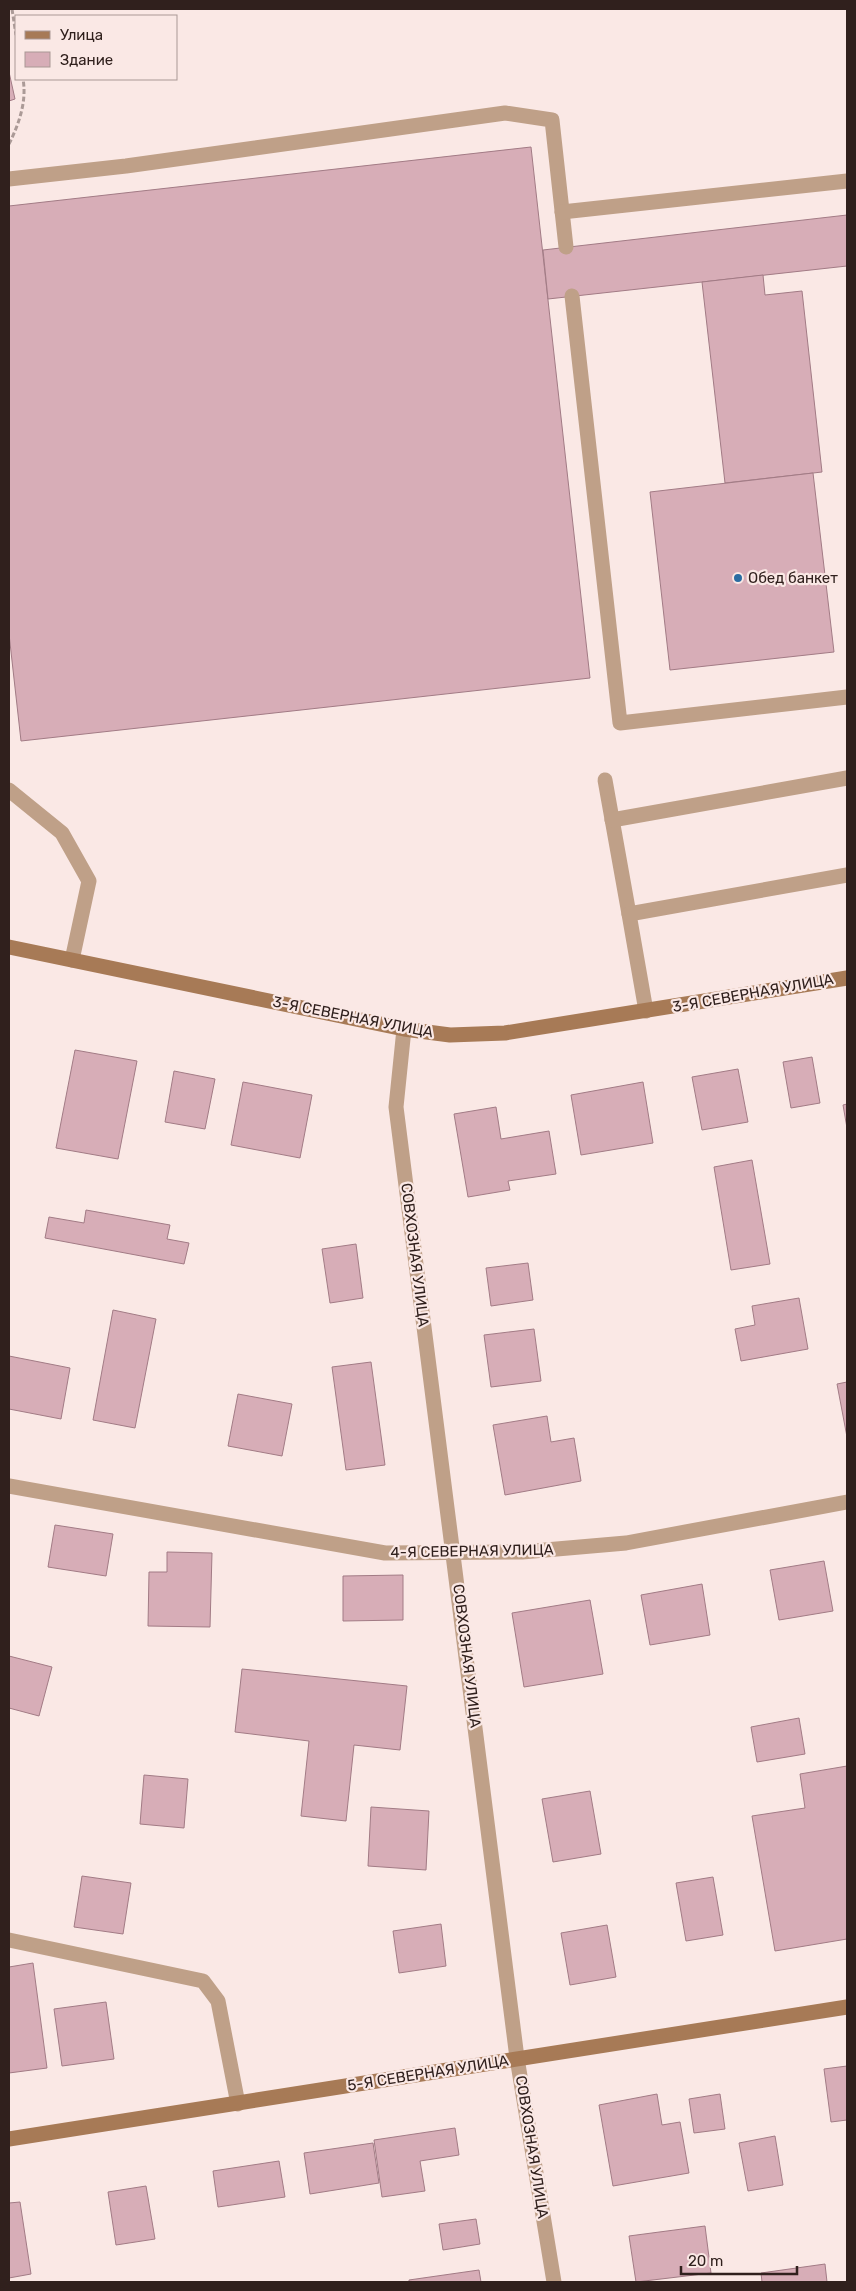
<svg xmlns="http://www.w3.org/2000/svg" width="856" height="2291" viewBox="0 0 856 2291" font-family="Rubik,sans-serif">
<rect width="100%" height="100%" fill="#fae8e5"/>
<g fill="#d7adb7" stroke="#a27b85">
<path d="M9,72L15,99L9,101Z"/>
<path d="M531,147L590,678L21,741L9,634V206Z"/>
<path d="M847,215V266L548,299L543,250Z"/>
<path d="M763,275L765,295L802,291L822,472L725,483L702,282Z"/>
<path d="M813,473L834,652L670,670L650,492Z"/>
<path d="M75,1050L137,1061L118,1159L56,1148Z"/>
<path d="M812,1057L820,1103L791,1108L783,1062Z"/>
<path d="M738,1069L748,1122L702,1130L692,1077Z"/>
<path d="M174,1071L215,1079L205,1129L165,1122Z"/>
<path d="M243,1082L312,1095L300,1158L231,1145Z"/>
<path d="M643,1082L653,1143L581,1155L571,1095Z"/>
<path d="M847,1104V1128L843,1105Z"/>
<path d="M496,1107L501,1139L549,1131L556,1174L508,1181L510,1190L468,1197L454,1114Z"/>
<path d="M752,1160L770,1264L731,1270L714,1167Z"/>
<path d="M86,1210L170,1225L167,1239L189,1243L184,1264L45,1238L49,1217L84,1223Z"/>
<path d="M356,1244L363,1298L330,1303L322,1249Z"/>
<path d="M528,1263L533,1300L491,1306L486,1268Z"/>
<path d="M799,1298L808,1349L741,1361L735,1329L755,1325L752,1306Z"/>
<path d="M113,1310L156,1319L135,1428L93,1420Z"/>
<path d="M534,1329L541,1381L491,1387L484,1335Z"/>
<path d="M9,1356L70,1368L61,1419L9,1409Z"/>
<path d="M371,1362L385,1465L346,1470L332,1367Z"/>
<path d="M847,1382V1437L837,1384Z"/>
<path d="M238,1394L292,1404L282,1456L228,1446Z"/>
<path d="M547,1416L551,1442L574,1438L581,1481L505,1495L493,1425Z"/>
<path d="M55,1525L113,1534L106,1576L48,1567Z"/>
<path d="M167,1552L212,1553L210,1627L148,1626L149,1572H167Z"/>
<path d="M824,1561L833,1611L779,1620L770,1570Z"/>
<path d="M403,1575V1620L343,1621V1576Z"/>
<path d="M702,1584L710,1635L650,1645L641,1595Z"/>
<path d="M590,1600L603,1674L524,1687L512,1613Z"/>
<path d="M9,1656L52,1667L39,1716L9,1708Z"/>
<path d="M242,1669L407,1686L400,1750L354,1745L346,1821L301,1816L309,1741L235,1732Z"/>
<path d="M799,1718L805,1754L757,1762L751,1727Z"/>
<path d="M847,1766V1939L775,1951L752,1816L805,1808L800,1774Z"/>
<path d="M144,1775L188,1779L184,1828L140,1824Z"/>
<path d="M590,1791L601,1854L553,1862L542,1799Z"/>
<path d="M371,1807L429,1811L426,1870L368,1866Z"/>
<path d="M82,1876L131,1883L123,1934L74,1927Z"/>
<path d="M713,1877L723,1935L686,1941L676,1883Z"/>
<path d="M441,1924L446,1966L399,1973L393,1931Z"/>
<path d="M607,1925L616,1977L570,1985L561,1933Z"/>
<path d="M33,1963L47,2068L9,2073V1967Z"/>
<path d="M106,2002L114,2059L62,2066L54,2009Z"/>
<path d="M847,2066V2120L831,2122L824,2069Z"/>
<path d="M657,2094L662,2125L680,2122L689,2173L613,2186L599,2105Z"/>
<path d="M720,2094L725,2129L694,2133L689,2099Z"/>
<path d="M455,2128L459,2155L420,2161L425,2191L382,2197L374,2140Z"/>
<path d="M775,2136L783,2185L748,2191L739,2143Z"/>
<path d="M373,2143L379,2183L310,2194L304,2153Z"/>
<path d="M279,2161L285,2197L218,2207L213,2171Z"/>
<path d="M146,2186L155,2239L116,2245L108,2192Z"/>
<path d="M20,2202L31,2274L9,2278V2203Z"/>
<path d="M476,2219L480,2244L443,2250L439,2224Z"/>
<path d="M705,2226L711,2273L636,2282L629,2236Z"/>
<path d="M825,2264L827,2282H762L761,2273Z"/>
<path d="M479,2270L481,2282H409V2280Z"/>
</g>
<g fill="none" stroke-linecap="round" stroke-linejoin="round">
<g stroke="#ab9a97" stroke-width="3" stroke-dasharray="5 2.5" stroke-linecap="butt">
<path d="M12,9L16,35"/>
<path d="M9,144C19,124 27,101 23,79"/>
</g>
<g stroke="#bfa088" stroke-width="15">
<path d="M9,179L126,166L505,113L552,120L566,247"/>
<path d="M562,212L847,181"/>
<path d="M572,296L620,723L847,697"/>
<path d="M605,780L629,914"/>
<path d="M9,790L62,833L89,881L72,960"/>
<path d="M612,820L847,778"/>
<path d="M646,1011L629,914L847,875"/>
<path d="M9,1940L203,1981L218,2001L238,2104"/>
</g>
<g stroke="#bfa088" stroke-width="15">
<path d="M404,1029L396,1107L517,2058L554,2282"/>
<path d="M9,1486L385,1553L522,1552L626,1543L847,1502"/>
</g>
<g stroke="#a77a56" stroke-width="15">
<path d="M9,947L404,1029L450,1035L505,1033L847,978"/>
<path d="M9,2139L847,2007"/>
</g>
</g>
<circle fill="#2b6ca2" stroke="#fae8e5" stroke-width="2" cx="738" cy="578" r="5"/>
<g text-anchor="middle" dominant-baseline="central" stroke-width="4.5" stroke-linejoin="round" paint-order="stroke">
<g font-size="15" fill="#30201d" stroke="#fae8e5" text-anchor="start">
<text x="748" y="578">Обед банкет</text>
</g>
<g font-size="15" fill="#30201d" stroke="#fae8e5">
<text transform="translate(753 993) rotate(-10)">3-Я СЕВЕРНАЯ УЛИЦА</text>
<text transform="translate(353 1017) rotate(11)">3-Я СЕВЕРНАЯ УЛИЦА</text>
<text transform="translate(415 1255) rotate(83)">СОВХОЗНАЯ УЛИЦА</text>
<text transform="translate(472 1551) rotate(-1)">4-Я СЕВЕРНАЯ УЛИЦА</text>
<text transform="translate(467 1656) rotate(83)">СОВХОЗНАЯ УЛИЦА</text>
<text transform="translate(428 2073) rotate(-9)">5-Я СЕВЕРНАЯ УЛИЦА</text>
<text transform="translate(532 2147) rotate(81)">СОВХОЗНАЯ УЛИЦА</text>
</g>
</g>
<rect width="856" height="2291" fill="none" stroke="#30201d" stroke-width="20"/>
<rect x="15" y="15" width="162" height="65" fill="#fae8e5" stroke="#a99895"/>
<rect x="25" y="31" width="25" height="8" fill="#a77a56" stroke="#a99895"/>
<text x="60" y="40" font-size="15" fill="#30201d">Улица</text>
<rect x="25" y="52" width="25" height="15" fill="#d7adb7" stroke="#a99895"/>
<text x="60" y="65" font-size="15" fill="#30201d">Здание</text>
<path d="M681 2266v8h116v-8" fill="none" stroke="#30201d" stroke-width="2.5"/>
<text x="688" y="2266" font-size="15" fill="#30201d" stroke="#fae8e5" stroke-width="4" paint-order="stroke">20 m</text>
</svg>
